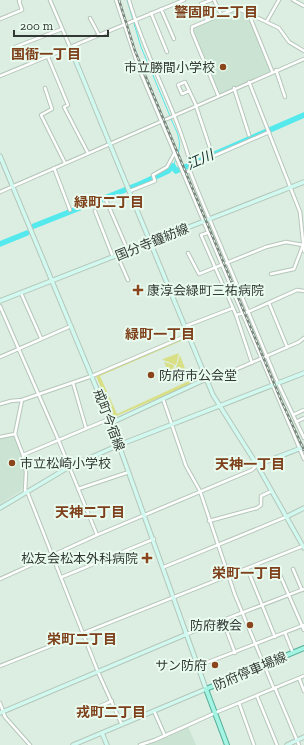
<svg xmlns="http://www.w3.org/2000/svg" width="304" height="745" viewBox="0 0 304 745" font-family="'Zilla Slab','Noto Sans JP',serif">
<rect width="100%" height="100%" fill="#dceee1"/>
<g fill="#cae3d2">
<path d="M237,8L247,12L272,71L218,95L192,32V27Z"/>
<path d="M14,436L22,455L25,477L23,486L22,490L0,504V439Z"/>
<path d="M188,727L196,745H144L165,738Z"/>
</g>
<g fill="#d8df85">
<path d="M186,337L188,338L100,376L117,414L202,375L201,380L114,417L96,376Z"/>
<path d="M179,353L176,365L163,360V359Z"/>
<path d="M180,355L186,371L176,368Z"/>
<path d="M164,362L174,365L171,377Z"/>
<path d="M174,368L187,372V373L172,380Z"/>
</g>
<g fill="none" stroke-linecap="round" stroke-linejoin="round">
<g stroke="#54e9ec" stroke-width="1">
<path d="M127,0L141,47L170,116"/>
<path d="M171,119C177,132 183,142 177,156"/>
<path d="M173,166L176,159"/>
</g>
<g stroke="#54e9ec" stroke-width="5.5">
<path d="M34,226L140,184L168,171L173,166L176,171L304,115"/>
<path d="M0,244L27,233"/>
</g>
<g stroke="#b5c6ba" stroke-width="4.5">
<g id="street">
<path d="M50,0L70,47"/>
<path d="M116,0L140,71L304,459"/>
<path d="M129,0C145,57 177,110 191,166L190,171L197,189L278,383L304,438"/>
<path d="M214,0L221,14"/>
<path d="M293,0L304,6"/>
<path d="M161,9L174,39"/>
<path d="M248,12L272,71"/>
<path d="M151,13L167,52"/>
<path d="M90,18L99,35"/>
<path d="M0,19L22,10L19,1L20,0"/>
<path d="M207,20L201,4L211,0"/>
<path d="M267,21L279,0"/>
<path d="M15,47L62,29"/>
<path d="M48,57L68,105L64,107L88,153"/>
<path d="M276,70L285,97"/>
<path d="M0,76L184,0"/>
<path d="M249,82L300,212L304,251"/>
<path d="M45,88L52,109L41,115L65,163"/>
<path d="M234,88L249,135"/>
<path d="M189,91L182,94L178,85L185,82L195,103L212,154"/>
<path d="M218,95L192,32V27L237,8L279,28L289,42L304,51"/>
<path d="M191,166L269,132"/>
<path d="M54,168L70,210"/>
<path d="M183,173L190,171"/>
<path d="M130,191L155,181L153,175L167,167L174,154"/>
<path d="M0,192L304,59"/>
<path d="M106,200L128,251"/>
<path d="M95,211L113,257"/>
<path d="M207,233L201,235L236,315L252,363"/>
<path d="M188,253L199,274L266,247L286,242L303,245"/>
<path d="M117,255L128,280"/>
<path d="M271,274L294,269L303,245"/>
<path d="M21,293L41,338"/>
<path d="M269,303L287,347"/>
<path d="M0,306L58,439L97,535"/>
<path d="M236,315L248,312L297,290L304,291"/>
<path d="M186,326L233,308"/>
<path d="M0,357L71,326"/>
<path d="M207,382L299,342L304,338"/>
<path d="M73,383L86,428"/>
<path d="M163,399L186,466L200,491L235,595L274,689"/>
<path d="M22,400L15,434L23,455L26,472L25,492"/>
<path d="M0,404L11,401L22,400L92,376L188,335"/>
<path d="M293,415L304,410"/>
<path d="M296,422L304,418"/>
<path d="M0,437L15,434"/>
<path d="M23,455L109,419"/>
<path d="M78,489L129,472"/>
<path d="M27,491L98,672L122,725"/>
<path d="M209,521L257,508L261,505V496L272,491"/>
<path d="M164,567L286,517"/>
<path d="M247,568L275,637"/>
<path d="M293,569L302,590"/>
<path d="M280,575L304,630"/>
<path d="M62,577L154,539"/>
<path d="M0,579L97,535L252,470L257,465"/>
<path d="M223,621L235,653"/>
<path d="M285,633L293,653"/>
<path d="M187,634L304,589"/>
<path d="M0,666L303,546"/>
<path d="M198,666L304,625"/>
<path d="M299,678L304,691"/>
<path d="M275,688L299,745"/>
<path d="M257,696L277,745"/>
<path d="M0,703L5,717L30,745"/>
<path d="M239,703L254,745"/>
<path d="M86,709L91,710L112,701"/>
<path d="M154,711L165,736"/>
<path d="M217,712L304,676"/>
<path d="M140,745L155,740L215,713"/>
</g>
</g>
<g stroke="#b5c6ba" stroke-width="5.5">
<g id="secondary">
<path d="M70,47L213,395L257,465L304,548"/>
<path d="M0,156L111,423L206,689L73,745"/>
<path d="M0,301L304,182"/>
<path d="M111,423L206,379"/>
<path d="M257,465L304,447"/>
<path d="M0,508L69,467L119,445L304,373"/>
<path d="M286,517L304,508"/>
<path d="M0,713L187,634"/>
<path d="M102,733L107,745"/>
<path d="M287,745L304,737"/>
</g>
</g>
<g stroke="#53ad98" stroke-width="6">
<path id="primary" d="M227,745L206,689L304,648"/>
</g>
<use href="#street" stroke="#fff" stroke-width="2.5"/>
<use href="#secondary" stroke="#d1f9f0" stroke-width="3.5"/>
<use href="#primary" stroke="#a3f4e2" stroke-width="4"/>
<g stroke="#7a867d" stroke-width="2.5">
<path id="rail" d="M119,0L135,51L281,400L304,450"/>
</g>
<use href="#rail" stroke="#e9fbee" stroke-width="1" stroke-dasharray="3" stroke-linecap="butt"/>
</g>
<g fill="#8a451c" stroke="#e9fbee" stroke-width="1.5">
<circle cx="223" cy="67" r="4"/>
<path d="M136 284h4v4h4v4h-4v4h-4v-4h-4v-4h4z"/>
<circle cx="151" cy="375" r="4"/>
<circle cx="12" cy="463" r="4"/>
<path d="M145 552h4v4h4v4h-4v4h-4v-4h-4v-4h4z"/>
<circle cx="250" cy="625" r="4"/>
<circle cx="215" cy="665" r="4"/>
</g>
<g text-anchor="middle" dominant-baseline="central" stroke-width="4" stroke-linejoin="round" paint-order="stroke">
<g font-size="13" fill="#323934" stroke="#e9fbee" text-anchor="end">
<text x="215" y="67">市立勝間小学校</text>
<text x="147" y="290" text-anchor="start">康淳会緑町三祐病院</text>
<text x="159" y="375" text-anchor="start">防府市公会堂</text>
<text x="20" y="463" text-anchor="start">市立松崎小学校</text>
<text x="138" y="558">松友会松本外科病院</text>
<text x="242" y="625">防府教会</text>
<text x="207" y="665">サン防府</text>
</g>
<g font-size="13" fill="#323934" stroke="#e9fbee">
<text transform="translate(152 242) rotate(-22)">国分寺鐘紡線</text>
<text transform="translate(109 420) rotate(69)">戒町今宿線</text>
<text transform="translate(250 671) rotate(-23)">防府停車場線</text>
</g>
<g font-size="14" font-weight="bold" fill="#7e401a" stroke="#e9fbee">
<text x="216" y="12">警固町二丁目</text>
<text x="46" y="54">国衙一丁目</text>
<text x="109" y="202">緑町二丁目</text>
<text x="160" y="334">緑町一丁目</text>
<text x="250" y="464">天神一丁目</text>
<text x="90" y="512">天神二丁目</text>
<text x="247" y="573">栄町一丁目</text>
<text x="82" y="639">栄町二丁目</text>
<text x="111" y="712">戎町二丁目</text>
</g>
<g font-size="14" font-style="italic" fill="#172f30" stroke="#e9fbee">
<text transform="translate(200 160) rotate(-24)">江川</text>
</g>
</g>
<path d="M14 30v6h94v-6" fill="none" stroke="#323934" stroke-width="2"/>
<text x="20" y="30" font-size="12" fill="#323934" stroke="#e9fbee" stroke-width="3" paint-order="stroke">200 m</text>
</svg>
